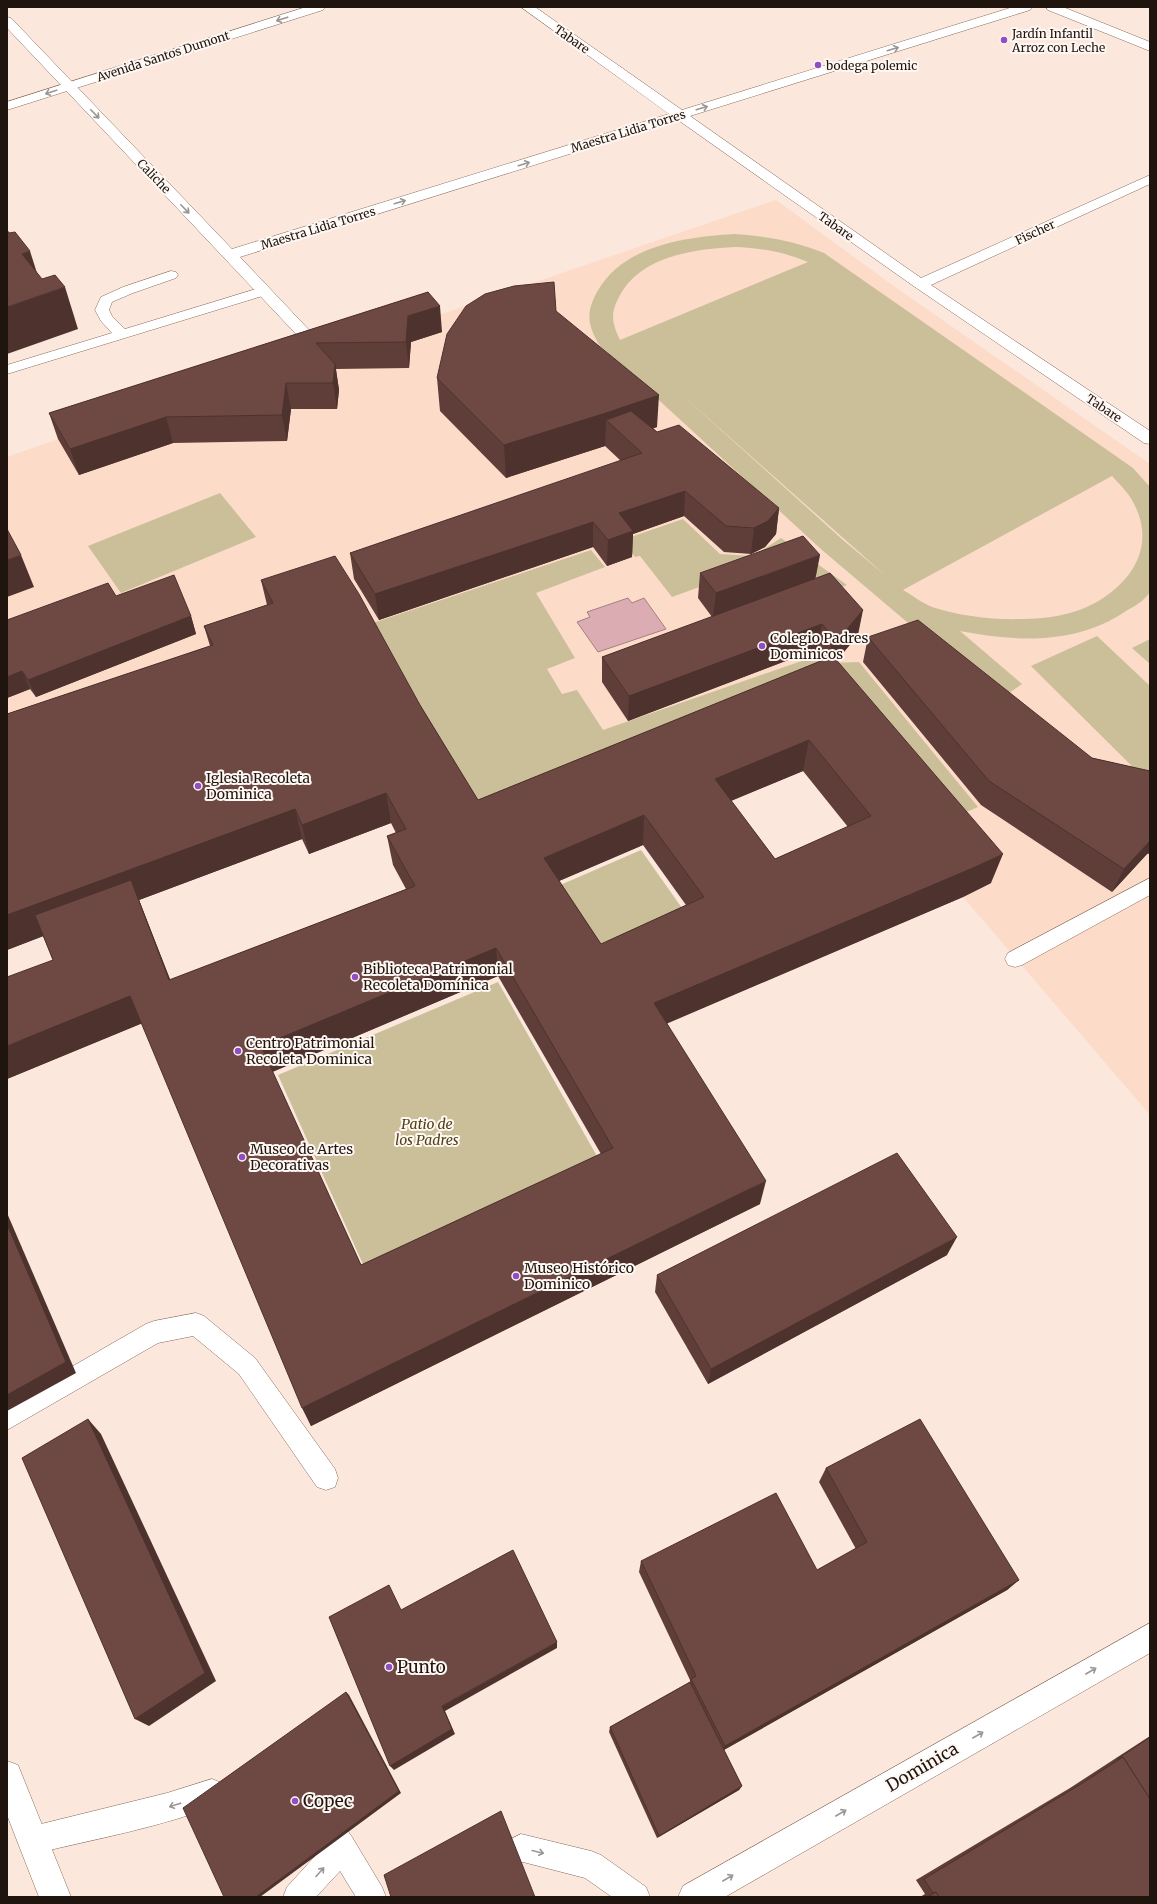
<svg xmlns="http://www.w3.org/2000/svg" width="1157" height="1904" viewBox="0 0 1157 1904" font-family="Merriweather,serif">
<rect width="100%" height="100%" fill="#fbe7dc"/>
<path fill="#fcdbc9" d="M776,200L895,287L1150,464V1115L963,897L991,883L827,688L481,830L280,635L7,749V457L58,439L430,318Z"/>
<g fill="#cbbf9a" fill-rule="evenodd">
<path d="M734,234C766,236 794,241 824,253L1133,468L1150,487V592C1144,601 1135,606 1126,611C1076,645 1016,642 960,631L1022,684L999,700L822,550L600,346C588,326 585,314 597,292C623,245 686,237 734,234ZM735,247C761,248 784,252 808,262L620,340C612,323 610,314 619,297C640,256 694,249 735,247ZM682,395L886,576L843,540ZM1112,476C1119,484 1128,492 1133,502C1157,545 1132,583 1093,604C1073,615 1045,619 1022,619C993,620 959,616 932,607C922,603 912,595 903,590Z"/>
<path d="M220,493L256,537L121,593L88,546Z"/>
<path d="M683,519L720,554L753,556L781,538L847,585L828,592L798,559L787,555L672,597L640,556L635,557L622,540Z"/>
<path d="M591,550L605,567L536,593L575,658L547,669L562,694L577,690L603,730L819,655L827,663L859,662L978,807L940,823L826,688L481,830L364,626Z"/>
<path d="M1097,636L1150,686V784L1031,666Z"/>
<path d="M1150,639V664L1132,648Z"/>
<path d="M641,850L694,925L601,966L551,889Z"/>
<path d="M498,982L606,1172L371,1282L278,1075Z"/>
</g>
<path fill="#dbadb3" stroke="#a37f82" d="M628,598L632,603L644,598L666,629L598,652L577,622L590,617L587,612Z"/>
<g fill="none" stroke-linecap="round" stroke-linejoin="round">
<g stroke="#886a5a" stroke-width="1">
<g id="service">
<path d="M171,271L176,272L178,275L176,278L133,293L112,302L109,310L112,316L125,329L259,288H269L271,291L269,294L7,374V365L112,333L101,321L95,310L101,297L123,287Z"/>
<path d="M1150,878V895L1022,965L1015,967L1008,965L1005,959L1008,953Z"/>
<path d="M196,1313L204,1316L255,1358L335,1469L338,1478L335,1487L326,1490L317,1487L239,1374L193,1336L158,1343L7,1430V1404L146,1324L154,1321Z"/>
<path d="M212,1779L222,1783L226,1793L222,1803C164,1827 94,1839 33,1854L23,1850L19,1840L23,1830L33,1826L167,1793Z"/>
<path d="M337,1826L347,1830L352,1837L382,1887L386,1897H356L340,1871L316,1897H283L287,1887L325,1845L323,1840L327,1830Z"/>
<path d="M521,1834L591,1851L601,1855L646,1887L650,1897H612L585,1878L523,1862L493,1877L483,1873L479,1863L483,1853Z"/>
</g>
</g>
<g stroke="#886a5a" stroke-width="1">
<g id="minor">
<path d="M521,7H535L682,110L1013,7H1032L1030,10L690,116L921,278L1150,175V184L931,285L1150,431V444L1144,443L915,287L678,120L240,257L310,331L308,334L302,336L296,334L7,28V17L11,18L232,249L669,114Z"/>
<path d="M1046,7H1063L1150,42V51L1048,10Z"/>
</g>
</g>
<g stroke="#886a5a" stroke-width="1">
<path id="tertiary" d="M1150,1623V1653L725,1897H678L683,1886Z"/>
</g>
<g stroke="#886a5a" stroke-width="1">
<path id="secondary" d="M306,7H325L323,10L7,110V102Z"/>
</g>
<g stroke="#886a5a" stroke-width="1">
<path id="primary" d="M7,1761L18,1765L71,1897H39L7,1815Z"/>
</g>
<use href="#service" fill="#fff" fill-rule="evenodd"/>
<use href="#minor" fill="#fff" fill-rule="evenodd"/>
<use href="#tertiary" fill="#fff" fill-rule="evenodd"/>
<use href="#secondary" fill="#fff" fill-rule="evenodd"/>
<use href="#primary" fill="#fff" fill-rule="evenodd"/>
</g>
<g fill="#5f3e39" fill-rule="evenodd">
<path d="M428,292L442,332L411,342L409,368L336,369L339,390L337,409H291L287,441L173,443L79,475L58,439L49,413Z"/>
<path d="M556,311L657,427L653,428L657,432L779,508L776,534L765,547L751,554L724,552L684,516L633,534L632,557L607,566L593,547L379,620L354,579L350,553L621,461L605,446L506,478L440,411L437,378Z"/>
<path d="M700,573L815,579L858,635L838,659L836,660L991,883L963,897L667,1023L760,1204L311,1426L142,1023L7,1079L53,960L43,936L7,950V714L210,646L204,626L267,605L261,580L420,705L478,800L826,659L817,649L628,721L602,682V657L712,617L698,598ZM803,771L848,827L775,859L731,801ZM391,823L396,833L387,836L393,865L406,889L170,980L139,900L302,839L309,854ZM643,845L686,905L601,944L559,881ZM498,976L601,1154L361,1265L272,1072Z"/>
<path d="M191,616L196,634L36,697L30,689L7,698V620Z"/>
<path d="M868,637L1092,758L1150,771V853L1147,854L1112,892L981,805L863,662Z"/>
<path d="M947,1255L708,1384L655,1292L657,1275Z"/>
<path d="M826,1468L1019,1580L1007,1590L724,1750L742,1786L739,1790L657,1838L609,1732L610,1727L690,1682V1680L639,1572L641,1561L817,1570L856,1549L819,1482Z"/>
<path d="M1150,1736V1897H920L925,1894L916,1880L1070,1788Z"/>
</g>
<g fill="#4d322e">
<path d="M30,251L43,292L22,254Z"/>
<path d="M65,287L78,329L7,354V307Z"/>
<path d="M440,306L442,332L411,342L409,368L406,342L408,316Z"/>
<path d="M335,364L339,390L337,409L333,383Z"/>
<path d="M286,383L291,409L287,441L282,415Z"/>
<path d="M659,395L657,427L626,438L606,420L605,446L506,478L504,445Z"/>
<path d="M166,417L173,443L79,475L70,449Z"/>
<path d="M685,491L684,516L633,534L632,557L607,566L608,540L619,513Z"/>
<path d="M779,508L776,534L765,547L751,554L754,528Z"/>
<path d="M593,522V547L379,620L375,594Z"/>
<path d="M21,555L34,587L7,597V560Z"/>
<path d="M820,555L815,581L713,618L716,593Z"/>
<path d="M863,610L858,635L838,659L828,662L833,637Z"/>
<path d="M191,616L196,634L36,697L28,680Z"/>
<path d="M822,624L817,649L628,721L629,696Z"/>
<path d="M22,671L30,689L7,698V677Z"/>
<path d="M809,740L803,771L711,809L715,779Z"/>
<path d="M386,793L391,823L309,854L302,825Z"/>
<path d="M295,809L302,839L139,900L181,1007L169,980L138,900L7,950V915Z"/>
<path d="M644,815L643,845L545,887L544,858Z"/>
<path d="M1150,841V853L1147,854L1112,892L1124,869Z"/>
<path d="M1003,854L991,883L963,897L652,1030L654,1003Z"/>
<path d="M496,948L498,976L270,1073L261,1046Z"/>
<path d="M130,996L143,1023L7,1079V1046Z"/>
<path d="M766,1181L760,1204L311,1426L302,1408Z"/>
<path d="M7,1213L76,1373L7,1411Z"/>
<path d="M957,1237L947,1255L708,1384L711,1369Z"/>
<path d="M88,1419L101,1434L216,1681L149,1726L135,1719Z"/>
<path d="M1019,1580L1007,1590L720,1752L725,1746Z"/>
<path d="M557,1642V1648L445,1711L455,1734L394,1770L390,1766L442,1706Z"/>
<path d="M346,1692L349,1695L401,1793L260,1897H256Z"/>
<path d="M742,1786L739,1790L657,1838L659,1836Z"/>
</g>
<g fill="#6e4842" stroke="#4d322e" fill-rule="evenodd">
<path d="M7,230L9,233L15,232L30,251L22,254L42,279L55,275L65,287L7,307Z"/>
<path d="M554,282L556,311L659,395L606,413L504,445L437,378L447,334L466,306L485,294L514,286Z"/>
<path d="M428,292L440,306L408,316L406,342L316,343L335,364L333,383H286L282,415L166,417L70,449L49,413Z"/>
<path d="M631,411L657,432L679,425L779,508L768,521L754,528L726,526L685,491L619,513L633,531L608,540L593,522L375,594L350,553L642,453L606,420Z"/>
<path d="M7,529L21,555L7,560Z"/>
<path d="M803,536L820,555L716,593L700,573Z"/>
<path d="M335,556L359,594L420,705L478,800L833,656L1003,854L973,868L654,1003L766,1181L302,1408L130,996L7,1046V977L53,960L35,915L131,880L169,980L415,886L387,836L406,829L386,793L302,825L295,809L7,915V714L213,645L204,626L273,603L261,580ZM809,740L871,816L775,859L715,779ZM644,815L704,897L601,944L544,858ZM496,948L613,1148L361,1265L261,1046Z"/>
<path d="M830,573L863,610L843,634L833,637L822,624L629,696L602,657Z"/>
<path d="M174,575L191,616L28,680L22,671L7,677V620L108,583L116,596Z"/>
<path d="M918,620L1092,758L1150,771V841L1124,869L989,781L868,637Z"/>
<path d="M897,1153L957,1237L711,1369L657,1275Z"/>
<path d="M7,1224L66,1362L7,1395Z"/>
<path d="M88,1419L205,1673L135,1719L22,1458Z"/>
<path d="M920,1419L1019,1580L725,1746L691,1679L696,1676L641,1561L776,1493L817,1570L867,1542L826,1468Z"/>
<path d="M513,1550L557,1642L442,1706L452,1729L390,1766L329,1617L389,1585L401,1610Z"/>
<path d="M690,1682L742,1786L659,1836L610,1727Z"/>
<path d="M346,1692L399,1791L256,1897H224L183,1808Z"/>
<path d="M1149,1738L1150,1740V1799L1123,1757L1117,1759Z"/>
<path d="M1123,1757L1150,1799V1897H939L936,1892L933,1893L924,1879L1081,1784Z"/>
<path d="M501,1811L535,1897H391L384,1875Z"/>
<path d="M936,1892L939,1897H928Z"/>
</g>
<defs><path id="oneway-shaft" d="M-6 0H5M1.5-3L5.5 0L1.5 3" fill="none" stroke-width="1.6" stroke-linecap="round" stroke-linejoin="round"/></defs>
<g stroke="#9b9693">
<use href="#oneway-shaft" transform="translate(282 19) rotate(162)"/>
<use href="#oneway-shaft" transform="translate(893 49) rotate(-17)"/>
<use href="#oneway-shaft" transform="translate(51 92) rotate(162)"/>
<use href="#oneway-shaft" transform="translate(702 108) rotate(-17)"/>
<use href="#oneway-shaft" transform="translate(95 114) rotate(46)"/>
<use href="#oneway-shaft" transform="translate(524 164) rotate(-17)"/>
<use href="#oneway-shaft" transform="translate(400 202) rotate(-17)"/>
<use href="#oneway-shaft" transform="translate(185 209) rotate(46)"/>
<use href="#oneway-shaft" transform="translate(1091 1671) rotate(-30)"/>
<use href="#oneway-shaft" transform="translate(978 1735) rotate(-30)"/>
<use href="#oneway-shaft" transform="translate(175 1805) rotate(162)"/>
<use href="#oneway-shaft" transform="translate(841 1813) rotate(-30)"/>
<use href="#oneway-shaft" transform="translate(538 1852) rotate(14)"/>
<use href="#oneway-shaft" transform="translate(320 1872) rotate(-48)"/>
<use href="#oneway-shaft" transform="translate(728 1878) rotate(-30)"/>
</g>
<g fill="#914ec3" stroke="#fef7f3" stroke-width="1.5">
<circle cx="1004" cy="40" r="4"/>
<circle cx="818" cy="65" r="4"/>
<circle cx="762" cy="646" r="4"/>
<circle cx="198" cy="786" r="4"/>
<circle cx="355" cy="977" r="4"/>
<circle cx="238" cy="1051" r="4"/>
<circle cx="242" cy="1157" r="4"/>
<circle cx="516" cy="1276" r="4"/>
<circle cx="389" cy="1667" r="4"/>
<circle cx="295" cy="1801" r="4"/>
</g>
<g text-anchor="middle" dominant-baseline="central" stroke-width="4" stroke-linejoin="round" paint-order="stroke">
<g font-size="12" fill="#20150e" stroke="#fef7f3" text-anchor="start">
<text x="1012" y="33">Jardín Infantil<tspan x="1012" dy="14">Arroz con Leche</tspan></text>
<text x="826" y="65">bodega polemic</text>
</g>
<g font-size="12" fill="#20150e" stroke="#fef7f3">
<text transform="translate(572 39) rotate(35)">Tabare</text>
<text transform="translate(163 56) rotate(-18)">Avenida Santos Dumont</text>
<text transform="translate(628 131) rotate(-17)">Maestra Lidia Torres</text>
<text transform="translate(154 176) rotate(46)">Caliche</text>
<text transform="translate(836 226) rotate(35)">Tabare</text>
<text transform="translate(318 228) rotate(-17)">Maestra Lidia Torres</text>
<text transform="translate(1035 232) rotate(-25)">Fischer</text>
<text transform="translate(1104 408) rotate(34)">Tabare</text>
</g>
<g font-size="14" fill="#20150e" stroke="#fef7f3" text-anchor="start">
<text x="770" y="638">Colegio Padres<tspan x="770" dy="16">Dominicos</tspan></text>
<text x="206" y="778">Iglesia Recoleta<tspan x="206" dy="16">Dominica</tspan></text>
<text x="363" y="969">Biblioteca Patrimonial<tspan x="363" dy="16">Recoleta Domínica</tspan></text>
<text x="246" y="1043">Centro Patrimonial<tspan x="246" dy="16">Recoleta Dominica</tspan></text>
<text x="250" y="1149">Museo de Artes<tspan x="250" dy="16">Decorativas</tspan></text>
<text x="524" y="1268">Museo Histórico<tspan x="524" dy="16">Dominico</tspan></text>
</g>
<g font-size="14" font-style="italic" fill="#504111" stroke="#fef7f3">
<text x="427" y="1124">Patio de<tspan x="427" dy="16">los Padres</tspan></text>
</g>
<g font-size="17" fill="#20150e" stroke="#fef7f3" text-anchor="start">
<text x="397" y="1667">Punto</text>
<text x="303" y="1801">Copec</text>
</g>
<g font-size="17" fill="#20150e" stroke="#fef7f3">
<text transform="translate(922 1767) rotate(-30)">Dominica</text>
</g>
</g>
<rect width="1157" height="1904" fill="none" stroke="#20150e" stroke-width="16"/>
</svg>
